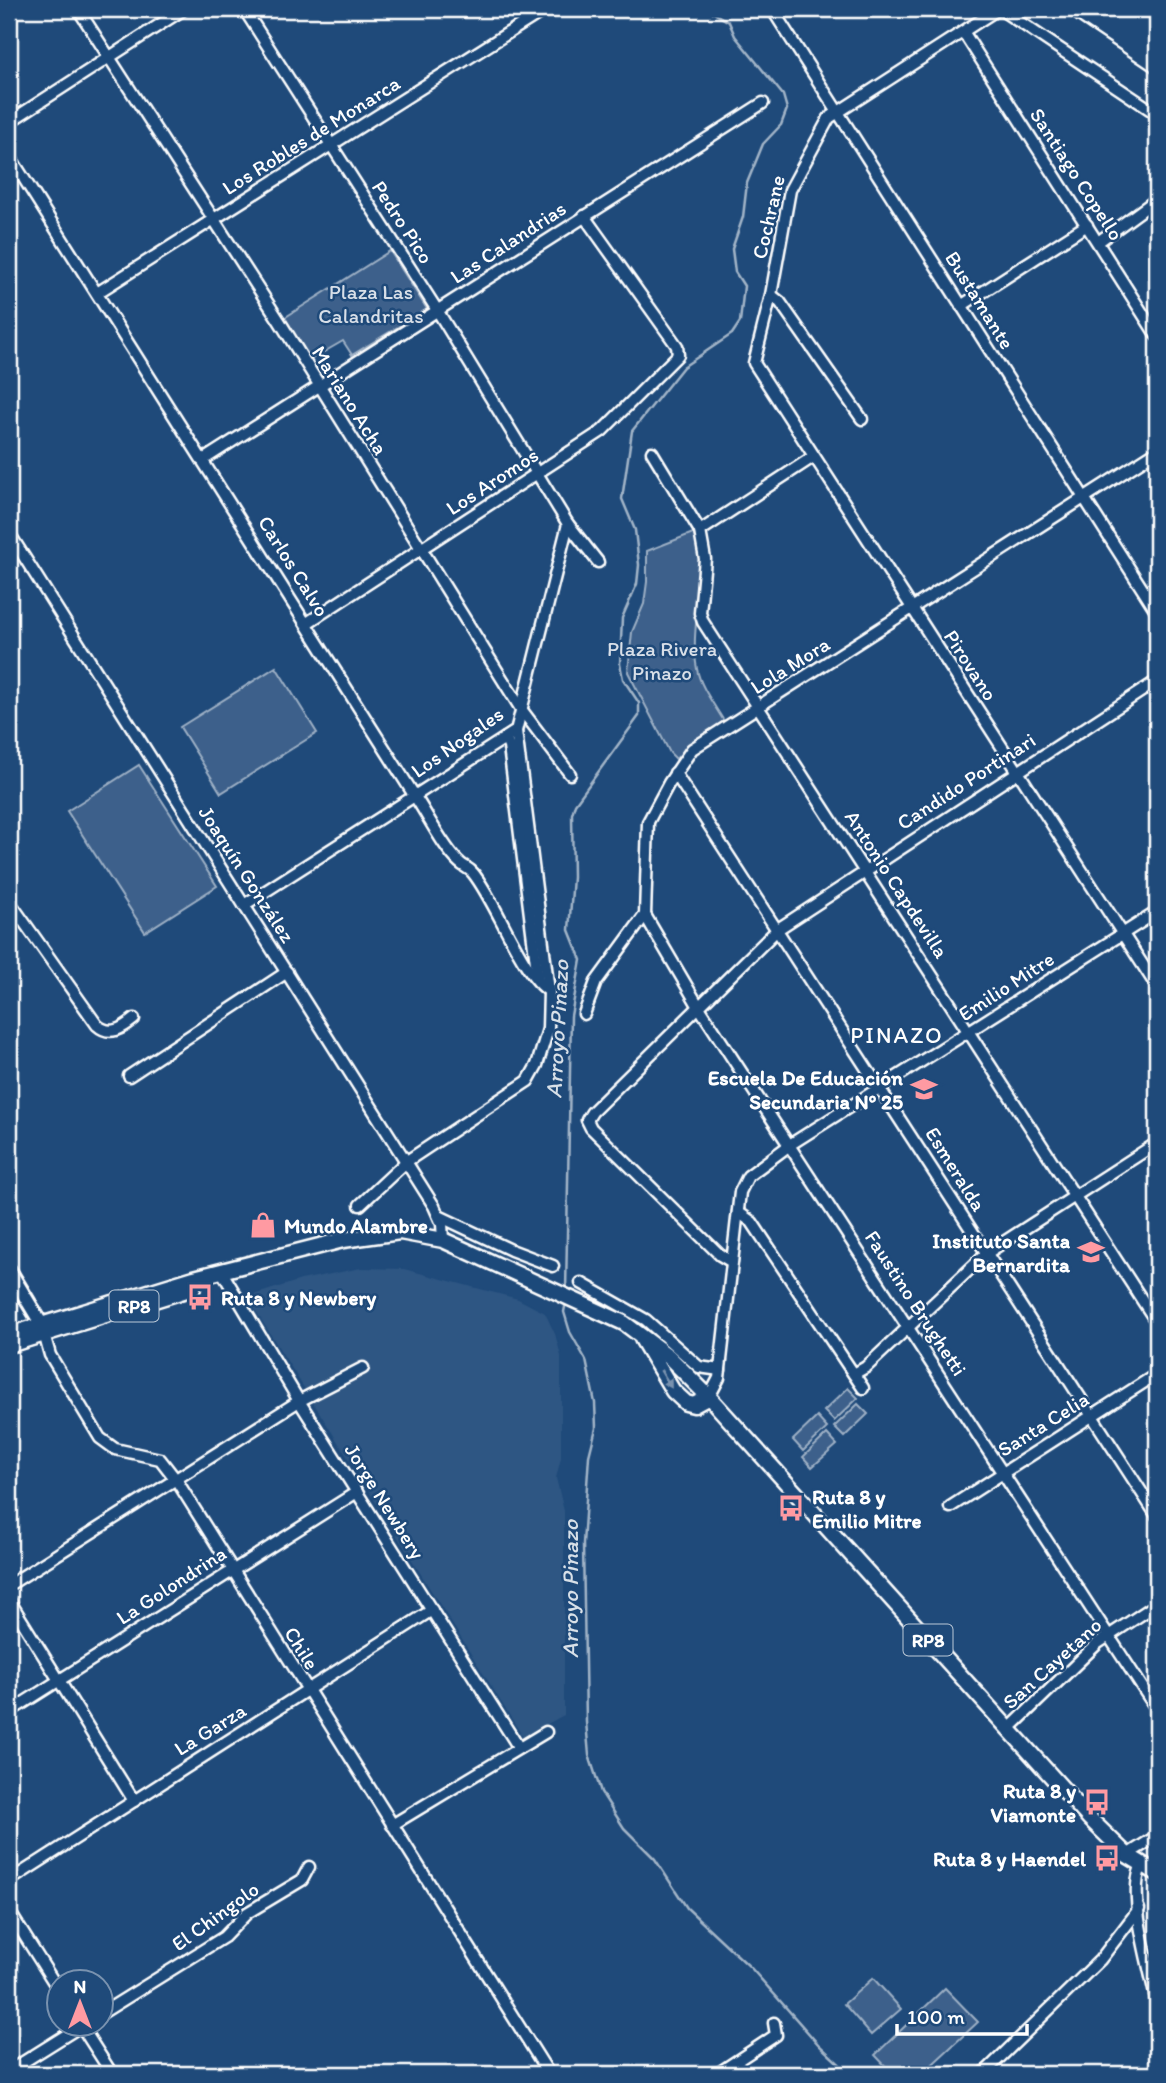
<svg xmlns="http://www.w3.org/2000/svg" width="1166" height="2083" viewBox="0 0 1166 2083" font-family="Itim,sans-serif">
<rect width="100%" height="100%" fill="#1f4a7a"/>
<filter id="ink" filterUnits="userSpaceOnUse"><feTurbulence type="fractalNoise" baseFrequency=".0143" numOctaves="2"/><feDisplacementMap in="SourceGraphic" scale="14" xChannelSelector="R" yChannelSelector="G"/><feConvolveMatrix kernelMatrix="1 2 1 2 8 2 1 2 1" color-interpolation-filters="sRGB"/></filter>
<g filter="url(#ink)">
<path fill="#2e5683" d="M361,1268L404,1269L518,1299L545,1313L555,1334L561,1356V1458L556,1478L564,1511V1715L523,1737L247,1297L301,1280Z"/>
<g fill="#3c618b" stroke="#9eb0c5" stroke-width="2">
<path d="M390,251L427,309L352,355L343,341L310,360L284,318Z"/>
<path d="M693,533C711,575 688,625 697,669C700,687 716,707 725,723L690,744L676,759L670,753L628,672L632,632L644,604L647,582V551Z"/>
<path d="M276,667L317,733L221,793L180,727Z"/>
<path d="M139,765L217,886L145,932L67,811Z"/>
<path d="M848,1388L858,1398L834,1421L824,1411Z"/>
<path d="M858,1404L868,1414L844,1437L834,1427Z"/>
<path d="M817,1417L827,1428L803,1451L793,1440Z"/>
<path d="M827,1434L837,1445L812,1467L803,1457Z"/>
<path d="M873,1978L901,2009L871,2035L844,2004Z"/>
<path d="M945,1988L978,2022L922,2074H893L875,2055Z"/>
</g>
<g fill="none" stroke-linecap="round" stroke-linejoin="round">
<g stroke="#a3b5c8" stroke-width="2.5">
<path d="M566,1292L571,1016L581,960L569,930L573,877L572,814L575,804L639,716V703L623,679L620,664L622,618L637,584L639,565L635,530L622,499L632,431L683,367L732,334L740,322L744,286L735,272L732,249L743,217L747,183L763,144L781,125L787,109L783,95L735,36L729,22L707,9"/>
<path d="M566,1302L564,1312L570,1332L586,1360L595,1403L596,1428L589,1456L583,1544L586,1722L589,1755L601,1792L624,1828L655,1859L687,1908L751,1968L819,2045L850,2074"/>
</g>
<g stroke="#fff" stroke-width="15">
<g id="minor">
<path d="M78,9L280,322L521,709L570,774"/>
<path d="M244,9L437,310L568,524L598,562"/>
<path d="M772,9L1157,612"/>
<path d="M998,9L829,118L790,190L771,295L754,363L1157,987"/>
<path d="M1000,9L1157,114"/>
<path d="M964,33L1157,336"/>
<path d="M9,122L184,9"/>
<path d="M9,155L414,795C427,814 444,849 460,863C464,867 469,868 473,873C496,901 523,976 549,991"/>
<path d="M1098,242L1157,199"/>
<path d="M97,293L546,9"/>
<path d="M771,295L780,302L862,419"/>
<path d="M961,306L1087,225"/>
<path d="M652,452L700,531L705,559L700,613L703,622L1157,1323"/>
<path d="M203,460L763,103"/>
<path d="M700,531L813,457"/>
<path d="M9,533L434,1206L442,1224L443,1240"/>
<path d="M307,623L602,431L678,355L677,346L584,216"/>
<path d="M505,738L509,747L538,979"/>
<path d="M675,773L1157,1516"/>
<path d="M9,901L97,1025C110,1037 123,1028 134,1019"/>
<path d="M244,905L516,731L568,524"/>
<path d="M645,915L699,1007L1157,1710"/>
<path d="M584,1014L596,982L645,915L648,822L669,783L692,749L1157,451"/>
<path d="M129,1076L287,972"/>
<path d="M360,1205L407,1161L528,1081L537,1065L548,1029L549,991L516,731"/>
<path d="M738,1212L752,1222L863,1388"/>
<path d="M439,1216L511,1250L553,1266"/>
<path d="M732,1262L720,1255L591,1128L587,1120L592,1112L778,929L1157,681"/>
<path d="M222,1272L299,1401L519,1748"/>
<path d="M581,1283L646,1320L699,1367L720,1370"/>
<path d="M43,1330L50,1355L100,1438L115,1449L160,1459L177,1481L549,2074"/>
<path d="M854,1374L866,1367L987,1253L1157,1143"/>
<path d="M709,1397L719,1378L740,1192L748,1176L791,1144L1157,912"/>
<path d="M950,1507L1157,1374"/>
<path d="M9,1585L299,1401L363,1368"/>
<path d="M9,1600L134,1801"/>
<path d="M9,1712L357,1492"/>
<path d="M1009,1729L1098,1643L1157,1604"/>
<path d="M392,1825L546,1732"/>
<path d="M1127,1855L1157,1836"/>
<path d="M1142,1865C1126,1894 1151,1970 1157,2004"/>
<path d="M9,1881L432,1610"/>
<path d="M9,1911L60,1992"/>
<path d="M102,2013L224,1937L247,1913L302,1880L309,1867"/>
<path d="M80,2024L112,2074"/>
<path d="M9,2071L84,2024"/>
<path d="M717,2074L776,2035L774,2023"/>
<path d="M983,2074L1100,1960L1139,1909"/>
</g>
</g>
<g stroke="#fff" stroke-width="18">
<path id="tertiary" d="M9,1270L42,1325"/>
</g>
<g stroke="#fff" stroke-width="19">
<g id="primary">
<path d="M9,1335L194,1278L343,1240L400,1232L443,1240L624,1323L668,1356L709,1397L1090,1819L1127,1855L1157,1873"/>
<path d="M642,1339L673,1391L686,1403L694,1405L709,1397"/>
<path d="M9,1345L193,1288"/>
</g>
</g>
<use href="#minor" stroke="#1f4a7a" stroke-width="10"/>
<use href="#tertiary" stroke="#1f4a7a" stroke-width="12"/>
<use href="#primary" stroke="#1f4a7a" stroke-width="14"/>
<path stroke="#fff" stroke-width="2.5" d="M1059,9L1157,75"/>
</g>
<defs><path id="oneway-solid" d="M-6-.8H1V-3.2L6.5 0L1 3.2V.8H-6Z" transform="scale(1.75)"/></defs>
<use fill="#7992af" href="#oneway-solid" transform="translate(666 1379) rotate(59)"/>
</g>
<defs>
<g id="school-bare" transform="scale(2.1)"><path d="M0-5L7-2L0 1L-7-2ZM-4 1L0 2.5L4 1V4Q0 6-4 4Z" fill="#ff9aa2" stroke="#1f4a7a" stroke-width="2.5" paint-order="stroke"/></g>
<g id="shop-bare" transform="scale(2.1)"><path d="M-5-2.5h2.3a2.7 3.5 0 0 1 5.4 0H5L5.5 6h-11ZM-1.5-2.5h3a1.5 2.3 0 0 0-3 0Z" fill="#ff9aa2" stroke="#1f4a7a" stroke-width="2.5" paint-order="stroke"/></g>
<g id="bus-bare" transform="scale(2.1)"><path d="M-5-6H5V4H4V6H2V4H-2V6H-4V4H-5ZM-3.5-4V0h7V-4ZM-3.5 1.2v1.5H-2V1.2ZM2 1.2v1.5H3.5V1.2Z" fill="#ff9aa2" stroke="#1f4a7a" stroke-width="2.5" paint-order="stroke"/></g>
</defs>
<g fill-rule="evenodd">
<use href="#school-bare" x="924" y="1089"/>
<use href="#shop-bare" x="263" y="1225"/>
<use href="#school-bare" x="1091" y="1252"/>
<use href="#bus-bare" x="200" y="1297"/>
<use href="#bus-bare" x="791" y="1508"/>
<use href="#bus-bare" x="1097" y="1802"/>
<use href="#bus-bare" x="1107" y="1858"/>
</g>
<g text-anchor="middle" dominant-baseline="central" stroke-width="5" stroke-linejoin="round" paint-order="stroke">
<g fill="#1f4a7a" stroke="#bcc9d7" stroke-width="2">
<rect x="109.5" y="1290.5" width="49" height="31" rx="5"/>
<rect x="903.5" y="1624.5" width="49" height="31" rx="5"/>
</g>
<g font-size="19" font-weight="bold" fill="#fff">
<text x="134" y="1306">RP8</text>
<text x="928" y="1640">RP8</text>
</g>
<g font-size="21" fill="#fff" stroke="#1f4a7a">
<text transform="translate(311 135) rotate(-32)">Los Robles de Monarca</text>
<text transform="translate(1077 174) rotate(57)">Santiago Copello</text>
<text transform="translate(768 217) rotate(-77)">Cochrane</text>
<text transform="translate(403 222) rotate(57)">Pedro Pico</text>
<text transform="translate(508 242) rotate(-33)">Las Calandrias</text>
<text transform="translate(980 300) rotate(58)">Bustamante</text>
<text transform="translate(350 400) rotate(58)">Mariano Acha</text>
<text transform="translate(492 481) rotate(-33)">Los Aromos</text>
<text transform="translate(294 566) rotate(58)">Carlos Calvo</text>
<text transform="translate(790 665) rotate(-32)">Lola Mora</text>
<text transform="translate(971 665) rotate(57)">Pirovano</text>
<text transform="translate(457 742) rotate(-35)">Los Nogales</text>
<text transform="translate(966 781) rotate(-33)">Candido Portinari</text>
<text transform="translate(247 874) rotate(57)">Joaquín González</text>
<text transform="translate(897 884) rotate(57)">Antonio Capdevilla</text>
<text transform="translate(1006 986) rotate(-33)">Emilio Mitre</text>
<text transform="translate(956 1169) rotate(58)">Esmeralda</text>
<text transform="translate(916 1303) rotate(57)">Faustino Brughetti</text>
<text transform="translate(1043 1424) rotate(-32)">Santa Celia</text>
<text transform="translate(385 1501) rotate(58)">Jorge Newbery</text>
<text transform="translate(171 1585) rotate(-33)">La Golondrina</text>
<text transform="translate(302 1648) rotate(58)">Chile</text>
<text transform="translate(1052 1663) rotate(-42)">San Cayetano</text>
<text transform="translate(210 1729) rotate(-32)">La Garza</text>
<text transform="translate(215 1916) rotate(-36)">El Chingolo</text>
</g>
<g font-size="21" fill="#d8dfe8" stroke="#1f4a7a">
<text x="371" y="291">Plaza Las<tspan x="371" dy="24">Calandritas</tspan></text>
<text x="662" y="648">Plaza Rivera<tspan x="662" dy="24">Pinazo</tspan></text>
</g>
<g font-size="21" font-weight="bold" fill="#fff" stroke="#1f4a7a" text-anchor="end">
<text x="903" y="1077">Escuela De Educación<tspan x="903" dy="24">Secundaria Nº 25</tspan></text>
<text x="284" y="1225" text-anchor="start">Mundo Alambre</text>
<text x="1070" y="1240">Instituto Santa<tspan x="1070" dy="24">Bernardita</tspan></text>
<text x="221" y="1297" text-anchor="start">Ruta 8 y Newbery</text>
<text x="812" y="1496" text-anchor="start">Ruta 8 y<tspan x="812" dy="24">Emilio Mitre</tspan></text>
<text x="1076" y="1790">Ruta 8 y<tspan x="1076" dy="24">Viamonte</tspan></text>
<text x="1086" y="1858">Ruta 8 y Haendel</text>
</g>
<g font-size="23" font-style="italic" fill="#d8e0e8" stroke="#1f4a7a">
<text transform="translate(557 1029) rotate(-87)">Arroyo Pinazo</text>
<text transform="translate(570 1589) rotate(-90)">Arroyo Pinazo</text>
</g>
<g font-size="23" letter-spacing="2" fill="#fff" stroke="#1f4a7a">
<text x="897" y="1035">PINAZO</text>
</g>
</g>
<rect width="1166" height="2083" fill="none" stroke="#1f4a7a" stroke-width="35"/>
<rect x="18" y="18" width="1131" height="2048" fill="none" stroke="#fff" stroke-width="2.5" filter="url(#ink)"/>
<g transform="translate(80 2003)"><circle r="33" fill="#1f4a7a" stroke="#7992af" stroke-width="2"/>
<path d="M0-5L12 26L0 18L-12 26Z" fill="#ff9aa2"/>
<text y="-10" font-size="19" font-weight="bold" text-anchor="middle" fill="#ffffff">N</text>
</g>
<path d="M897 2024v10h130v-10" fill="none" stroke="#ffffff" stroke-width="3.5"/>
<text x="907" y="2024" font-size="21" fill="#ffffff" stroke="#1f4a7a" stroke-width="5" paint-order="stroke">100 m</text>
</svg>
